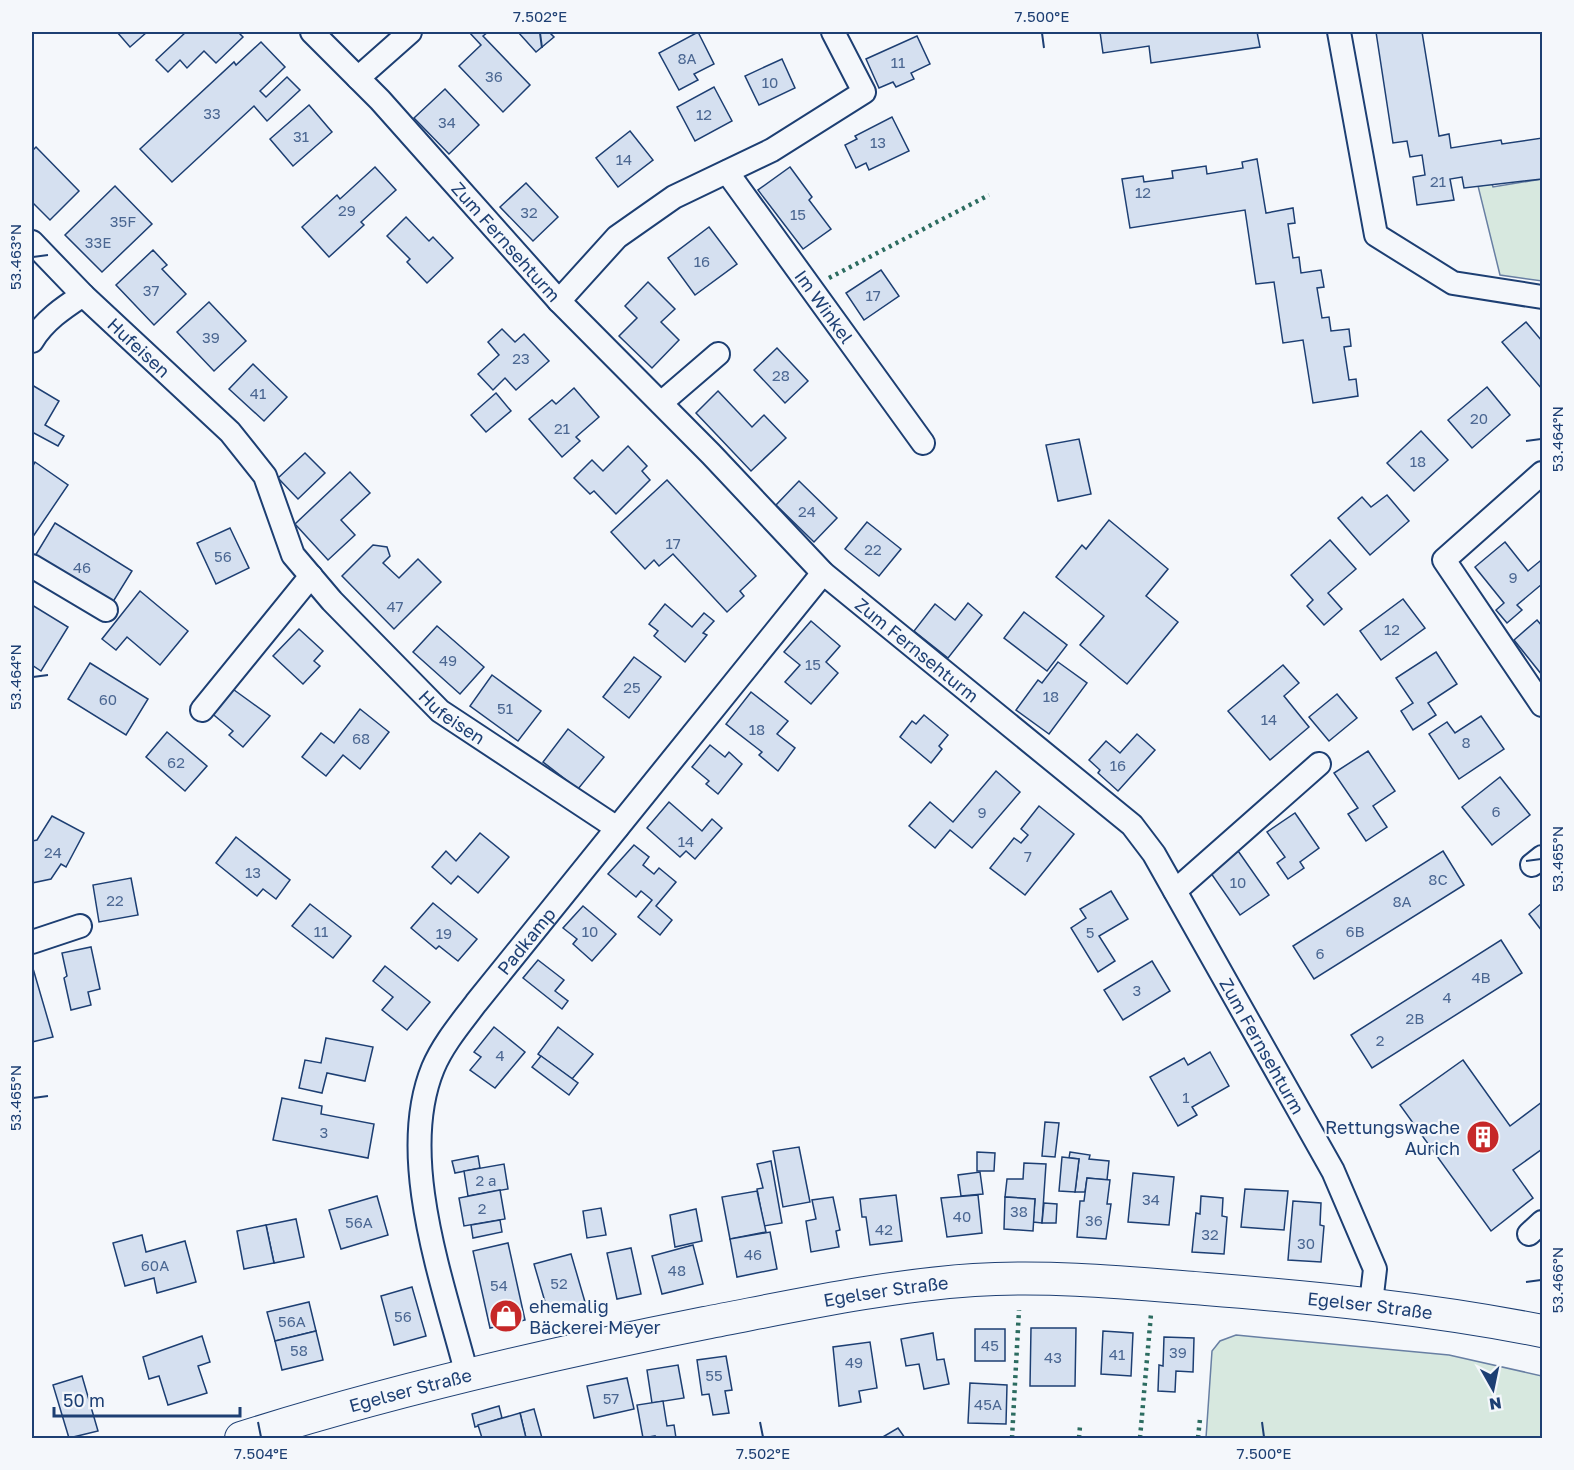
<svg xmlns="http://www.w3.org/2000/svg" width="1574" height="1470" viewBox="0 0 1574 1470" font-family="'Golos Text',sans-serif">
<rect width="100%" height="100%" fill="#f4f7fb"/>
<g fill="#d7e8df" stroke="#687fa3" stroke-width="1.5">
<path d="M1542,179V281L1500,275L1478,186L1492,184L1493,187Z"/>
<path d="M1236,1335L1449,1355L1542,1376V1438H1206L1212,1351L1220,1341Z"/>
</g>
<g fill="#d5e0f0" stroke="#1d3f73" stroke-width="1.5">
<path d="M117,32H147L130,47Z"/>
<path d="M186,32H238L243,37L216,63L204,51L187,68L180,60L168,72L156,60Z"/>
<path d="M469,32H488L483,36L530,85L503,112L459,66L481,45Z"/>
<path d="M518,32H549L554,37L536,52Z"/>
<path d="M698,32L714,64L694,74L698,80L679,90L659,53Z"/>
<path d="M1100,32H1257L1260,47L1151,63L1149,46L1103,53Z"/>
<path d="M1376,32H1422L1439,136L1449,134L1451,148L1501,140L1502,144L1542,138V179L1464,188L1462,177L1450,179L1454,200L1417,205L1413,177L1425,175L1422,155L1410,157L1407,141L1393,143Z"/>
<path d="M917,36L930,64L911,73L914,79L896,87L893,82L879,88L866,59Z"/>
<path d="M261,42L285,67L260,91L266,97L287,77L300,90L267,121L254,106L172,182L140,149L234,62L236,65Z"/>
<path d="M782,59L795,88L759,105L745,76Z"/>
<path d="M714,87L732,121L695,141L677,107Z"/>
<path d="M445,89L479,125L449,154L414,118Z"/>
<path d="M309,105L332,132L293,166L270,139Z"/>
<path d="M892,117L909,151L869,170L866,163L856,168L845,145L857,139L855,136Z"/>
<path d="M630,131L653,160L618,187L596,158Z"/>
<path d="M36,147L79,191L50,220L32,202V151Z"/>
<path d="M1257,159L1266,213L1293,208L1295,223L1288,224L1293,258L1299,257L1301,273L1321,270L1324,287L1317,288L1322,318L1329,317L1331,331L1349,329L1351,346L1344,347L1349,380L1356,379L1358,396L1313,403L1303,340L1283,343L1274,282L1256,284L1245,210L1130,228L1122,179L1143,176L1144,182L1173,178L1172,171L1206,166L1207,174L1243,168L1242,162Z"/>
<path d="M375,167L396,190L361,222L364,225L329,257L302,227L337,195L340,199Z"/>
<path d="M790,167L812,197L809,200L831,229L803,249L758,190Z"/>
<path d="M526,183L558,217L533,241L500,207Z"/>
<path d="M115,186L152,224L102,272L65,235Z"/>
<path d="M406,217L429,241L433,237L453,258L427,283L407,262L410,259L387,236Z"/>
<path d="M709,227L737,264L695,295L668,258Z"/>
<path d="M153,250L167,265L162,269L186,294L154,325L116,285Z"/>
<path d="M881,270L899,296L864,320L846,293Z"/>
<path d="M648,282L675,309L661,322L679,340L652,368L619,336L637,318L625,306Z"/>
<path d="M209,302L246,341L214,371L177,332Z"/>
<path d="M1526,322L1542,341V389L1502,342Z"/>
<path d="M502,329L515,342L524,334L549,361L516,390L505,378L493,390L478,374L499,355L488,342Z"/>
<path d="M777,348L808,381L785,403L754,370Z"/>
<path d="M253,364L287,397L264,421L229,389Z"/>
<path d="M32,385L59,401L45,425L64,436L58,446L32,432Z"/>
<path d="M1487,387L1510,415L1472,448L1448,420Z"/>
<path d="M574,388L599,417L576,437L580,441L562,457L529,419L552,400L556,404Z"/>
<path d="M718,391L752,427L764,415L786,438L751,471L696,413Z"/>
<path d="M496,393L511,411L486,432L471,415Z"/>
<path d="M1421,431L1448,460L1414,491L1387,463Z"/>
<path d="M1079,439L1091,494L1058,501L1046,445Z"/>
<path d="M628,446L647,466L642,471L650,480L616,514L594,491L590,494L574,478L592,460L603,471Z"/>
<path d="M305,453L325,473L298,499L278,478Z"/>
<path d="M35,462L68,485L32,538V468Z"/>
<path d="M350,472L370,493L341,520L355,535L328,560L295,524Z"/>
<path d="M667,480L756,576L740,591L744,596L727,612L673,554L659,566L654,560L645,569L611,532Z"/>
<path d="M799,481L837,518L814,542L776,505Z"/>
<path d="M1387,495L1409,521L1370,555L1338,518L1362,497L1371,507Z"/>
<path d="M1109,520L1168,569L1146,596L1178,622L1127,684L1080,645L1104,616L1056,577L1082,545L1086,549Z"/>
<path d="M867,522L901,549L879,576L845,549Z"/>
<path d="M55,523L132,571L111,605L32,561Z"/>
<path d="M230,528L249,568L216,584L197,543Z"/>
<path d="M1330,540L1356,569L1328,593L1342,609L1324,625L1307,606L1313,600L1291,575Z"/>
<path d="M1505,542L1528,571L1540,561L1542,564V584L1517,605L1522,610L1507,623L1496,610L1504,603L1475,567Z"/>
<path d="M373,545L387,547L390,556L383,563L399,578L418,559L441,582L394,629L342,576Z"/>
<path d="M140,591L188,631L160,665L127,637L116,650L102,639Z"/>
<path d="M1403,599L1425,628L1381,660L1360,631Z"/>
<path d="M968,603L982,615L948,658L914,631L935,604L955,620Z"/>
<path d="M665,604L692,627L704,613L714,621L703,633L707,635L685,662L654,636L658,631L649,624Z"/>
<path d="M32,605L68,627L41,671L32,665Z"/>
<path d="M1024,612L1067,645L1047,671L1004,638Z"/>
<path d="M1537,620L1542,626V675L1514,640Z"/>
<path d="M811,621L840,646L826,662L838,673L811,704L785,682L800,665L784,652Z"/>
<path d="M437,626L484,667L460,694L413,652Z"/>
<path d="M299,629L323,651L314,661L320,666L303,684L273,656Z"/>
<path d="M1436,652L1457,684L1428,703L1436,715L1413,730L1401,711L1413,703L1396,678Z"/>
<path d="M634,657L661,677L629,718L603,697Z"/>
<path d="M1058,662L1087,683L1049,734L1016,710L1038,680L1042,683Z"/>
<path d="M90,663L148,699L126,735L68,699Z"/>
<path d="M1283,665L1299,683L1284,696L1309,727L1270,760L1228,711Z"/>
<path d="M492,675L541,711L518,741L470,706Z"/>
<path d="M230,687L270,716L243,747L229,735L233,731L209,711Z"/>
<path d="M751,692L788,721L777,734L795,748L778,771L759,755L762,752L726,724Z"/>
<path d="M1337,694L1357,718L1329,741L1309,717Z"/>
<path d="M360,709L389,732L360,769L343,755L326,776L302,757L321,733L334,743Z"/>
<path d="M924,715L948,735L939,746L942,749L931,763L900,737L912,721L916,724Z"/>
<path d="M1481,716L1504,749L1459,779L1429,734L1447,722L1455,733Z"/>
<path d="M568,729L604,757L578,789L543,762Z"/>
<path d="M167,732L207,766L185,791L146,757Z"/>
<path d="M1137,734L1155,750L1118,791L1098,773L1100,770L1089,760L1106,741L1120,753Z"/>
<path d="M710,745L725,757L729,752L742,764L718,794L706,784L709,781L692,767Z"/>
<path d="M1368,751L1395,791L1373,806L1387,827L1366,841L1348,814L1358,808L1334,773Z"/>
<path d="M996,771L1020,792L972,848L950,830L935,848L909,826L930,802L953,822Z"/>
<path d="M1500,777L1530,815L1492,845L1462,807Z"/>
<path d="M669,802L702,831L712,819L722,828L695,859L686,851L680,857L647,828Z"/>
<path d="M1039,806L1074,834L1025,895L990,868L1014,838L1021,843L1028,835L1021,829Z"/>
<path d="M1295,813L1319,848L1300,862L1304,868L1288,879L1277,863L1285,857L1267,832Z"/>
<path d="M52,816L84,833L66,867L61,864L51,879L32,883V841L37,840Z"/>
<path d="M480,833L509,857L478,893L458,876L451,884L432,867L446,851L456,861Z"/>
<path d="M236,837L290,880L276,899L263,889L257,896L216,863Z"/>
<path d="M634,845L649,857L643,865L654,874L659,868L676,882L656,906L672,920L660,935L638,917L652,900L641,891L636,897L608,874Z"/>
<path d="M1236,848L1269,895L1240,915L1208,869Z"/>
<path d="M1443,851L1464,885L1314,979L1293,946Z"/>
<path d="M131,878L138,915L99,922L93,885Z"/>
<path d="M1111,891L1128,919L1099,936L1115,961L1098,972L1071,928L1086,918L1080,909Z"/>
<path d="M433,903L477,939L458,961L439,946L436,949L411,928Z"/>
<path d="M1542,903V931L1529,914Z"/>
<path d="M310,904L351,936L333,958L292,926Z"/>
<path d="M583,906L616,934L592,961L573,944L577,939L563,928Z"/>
<path d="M1501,940L1522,973L1372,1068L1351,1035Z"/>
<path d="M91,947L100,989L88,992L91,1005L71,1010L64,978L67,976L62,953Z"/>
<path d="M538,960L564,980L555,991L568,1001L562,1009L523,978Z"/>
<path d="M1152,961L1170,991L1123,1020L1104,990Z"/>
<path d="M32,965L53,1037L32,1042Z"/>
<path d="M385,966L430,1002L407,1030L382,1010L393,997L373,981Z"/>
<path d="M494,1027L525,1052L495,1088L470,1070L481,1057L474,1052Z"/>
<path d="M558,1027L593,1054L572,1079L538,1054Z"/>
<path d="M326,1038L373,1047L365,1081L327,1073L322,1093L299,1088L305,1060L321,1063Z"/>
<path d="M1210,1052L1229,1086L1192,1107L1197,1115L1178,1126L1150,1077L1184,1058L1188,1065Z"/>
<path d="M541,1056L578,1083L569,1095L532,1067Z"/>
<path d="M1463,1060L1510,1126L1542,1102V1149L1513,1170L1533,1198L1491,1231L1400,1105Z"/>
<path d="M282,1098L322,1106L321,1114L374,1124L368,1158L273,1140Z"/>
<path d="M1045,1122L1059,1123L1055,1157L1042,1156Z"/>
<path d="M799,1147L810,1202L783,1207L773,1151Z"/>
<path d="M977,1152L995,1153L994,1171H977Z"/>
<path d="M1070,1152L1090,1155L1089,1159L1109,1161L1107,1180L1087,1178L1085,1192H1075L1079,1159L1069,1158Z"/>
<path d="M478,1156L480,1168L455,1173L452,1161Z"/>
<path d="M1062,1157L1079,1159L1075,1192L1059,1191Z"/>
<path d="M771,1161L782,1223L764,1226L757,1189L763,1188L757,1164Z"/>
<path d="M1024,1163L1046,1164L1042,1223L1033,1222L1035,1199L1005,1197L1007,1179H1023Z"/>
<path d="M504,1164L508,1189L468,1196L464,1171Z"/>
<path d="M980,1172L983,1194L961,1196L958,1175Z"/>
<path d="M1133,1173L1174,1177L1169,1225L1128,1222Z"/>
<path d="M1087,1178L1110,1180L1107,1204H1111L1106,1239L1077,1237L1080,1201H1084Z"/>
<path d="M1245,1189L1288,1191L1284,1230L1241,1227Z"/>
<path d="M500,1190L505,1219L464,1226L459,1198Z"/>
<path d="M757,1191L766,1232L730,1239L722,1197Z"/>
<path d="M896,1195L902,1241L870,1245L866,1217H862L860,1199Z"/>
<path d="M978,1195L982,1233L947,1237L941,1198Z"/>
<path d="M377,1196L388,1235L341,1249L329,1210Z"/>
<path d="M1201,1196L1223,1198L1222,1216L1227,1217L1224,1254L1192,1252L1196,1213L1200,1214Z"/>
<path d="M833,1197L840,1230L836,1231L839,1247L811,1252L806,1221L816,1219L812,1200Z"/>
<path d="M1005,1197L1035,1199L1033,1231L1004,1229Z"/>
<path d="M1293,1201L1321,1203L1320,1225L1324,1226L1321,1262L1288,1260Z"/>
<path d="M1044,1203L1057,1204L1056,1223H1042Z"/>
<path d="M601,1208L606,1235L587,1238L583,1211Z"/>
<path d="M696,1209L702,1241L675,1247L670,1215Z"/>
<path d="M296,1219L304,1257L274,1263L266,1225Z"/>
<path d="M500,1220L502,1232L473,1238L471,1225Z"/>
<path d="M266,1225L274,1263L244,1269L237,1231Z"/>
<path d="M770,1232L777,1269L737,1277L730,1239Z"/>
<path d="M142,1235L146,1252L185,1241L196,1282L157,1293L154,1278L125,1286L113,1243Z"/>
<path d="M508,1243L525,1320L490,1328L473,1251Z"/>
<path d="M693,1245L703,1284L662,1294L652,1256Z"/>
<path d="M631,1248L641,1294L617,1299L607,1253Z"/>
<path d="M571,1254L585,1302L548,1312L534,1264Z"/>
<path d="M412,1287L426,1336L394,1345L381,1296Z"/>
<path d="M309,1302L316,1331L275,1341L267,1312Z"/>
<path d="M1031,1328H1076L1075,1386H1030Z"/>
<rect x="975" y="1329" width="30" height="32"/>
<path d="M316,1331L323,1360L282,1370L275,1341Z"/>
<path d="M1103,1331L1133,1333L1131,1376L1101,1374Z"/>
<path d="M933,1333L937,1360L944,1359L949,1384L924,1389L919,1364L906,1366L901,1339Z"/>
<path d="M202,1336L210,1362L198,1366L207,1393L168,1405L159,1376L149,1379L143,1357Z"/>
<path d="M1164,1337L1194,1338L1193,1372L1176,1371L1175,1392L1158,1391L1159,1365L1163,1366Z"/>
<path d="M870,1342L877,1388L859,1391L861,1402L839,1406L833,1347Z"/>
<path d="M726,1356L732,1390L725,1391L729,1413L713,1415L709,1394L702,1395L697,1360Z"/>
<path d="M678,1365L684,1398L652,1403L647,1370Z"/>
<path d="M82,1376L98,1431L69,1438L53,1385Z"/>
<path d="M627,1378L634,1409L594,1418L587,1386Z"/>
<path d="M970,1383L1007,1385L1006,1424L968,1423Z"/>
<path d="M663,1401L667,1426L674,1425L676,1438H655V1436L643,1438L637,1405Z"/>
<path d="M499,1406L502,1418L475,1427L472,1414Z"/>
<path d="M534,1409L542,1438H526L520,1413Z"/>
<path d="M520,1413L526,1438H482L478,1425Z"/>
<path d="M898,1428L905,1438H881Z"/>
</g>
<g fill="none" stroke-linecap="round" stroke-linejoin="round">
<g stroke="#1d3f73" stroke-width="26">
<g id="street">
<path id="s1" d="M312,32L380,100L559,301L711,454L823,573L1132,825L1154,854L1333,1171L1375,1269L1371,1303"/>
<path d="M1339,32L1376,235L1453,283L1542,297"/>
<path d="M358,78L410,32"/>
<path id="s2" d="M727,172L923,443"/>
<path d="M32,242L83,295"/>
<path d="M559,301L617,237L674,197L772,150L864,92L833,32"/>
<path id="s3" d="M32,341C44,321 63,308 83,295L230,432L265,476L293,555L332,601L440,711L617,828"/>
<path d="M661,403L718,354"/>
<path d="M1542,473L1444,560L1542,705"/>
<path d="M32,566L106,610"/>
<path d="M202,710L311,576"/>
<path d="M1532,865L1542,857"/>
<path d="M1175,891L1319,764"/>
<path d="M32,942L80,926"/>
<path d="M1529,1234L1542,1222"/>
<path id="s4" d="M467,1375C444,1285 396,1158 433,1068C443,1044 461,1023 476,1003L823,573"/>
</g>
</g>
<g stroke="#1d3f73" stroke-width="34">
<g id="secondary">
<path id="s5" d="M241,1438C392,1390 549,1354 705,1323C794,1306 884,1286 974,1280C1051,1275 1130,1283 1206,1289C1319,1298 1431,1309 1542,1331"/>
</g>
</g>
<use href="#street" stroke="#f4f7fb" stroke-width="22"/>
<use href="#secondary" stroke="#f4f7fb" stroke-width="32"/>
<g stroke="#2c6c60" stroke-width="4.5" stroke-dasharray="3 4.5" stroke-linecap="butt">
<path d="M829,278L989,195"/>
<path d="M1012,1438L1019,1310"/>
<path d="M1079,1438L1080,1426"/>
<path d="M1140,1438L1151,1314"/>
<path d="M1198,1438L1200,1419"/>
</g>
</g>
<path fill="none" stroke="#1d3f73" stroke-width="2" d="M540,33L542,48M1042,33L1044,48M33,257L48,255M1526,441L1541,439M33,677L48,675M1526,861L1541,859M33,1098L48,1096M1526,1282L1541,1280M258,1422L261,1437M760,1422L763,1437M1262,1422L1264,1437"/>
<defs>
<g id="building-disc" transform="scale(1.725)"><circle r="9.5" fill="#c62828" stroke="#f4f7fb"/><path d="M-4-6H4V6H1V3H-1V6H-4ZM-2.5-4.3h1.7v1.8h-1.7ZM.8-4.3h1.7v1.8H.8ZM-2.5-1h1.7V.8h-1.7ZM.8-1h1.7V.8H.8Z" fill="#fff"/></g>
<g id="shop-disc" transform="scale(1.725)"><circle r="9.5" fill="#c62828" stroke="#f4f7fb"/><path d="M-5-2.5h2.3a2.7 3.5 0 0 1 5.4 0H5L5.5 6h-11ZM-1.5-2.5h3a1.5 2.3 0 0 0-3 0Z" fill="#fff"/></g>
</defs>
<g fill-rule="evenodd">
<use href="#building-disc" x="1483" y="1137"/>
<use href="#shop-disc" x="506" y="1316"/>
</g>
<g text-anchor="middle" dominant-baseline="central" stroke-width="4.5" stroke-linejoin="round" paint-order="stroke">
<g font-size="15" fill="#4b6792">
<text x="687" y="58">8A</text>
<text x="898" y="62">11</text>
<text x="494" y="76">36</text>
<text x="770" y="82">10</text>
<text x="212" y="113">33</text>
<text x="704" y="114">12</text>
<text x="447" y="122">34</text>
<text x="301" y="136">31</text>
<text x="878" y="142">13</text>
<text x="624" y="159">14</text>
<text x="1438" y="181">21</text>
<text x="1143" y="192">12</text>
<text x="347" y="210">29</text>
<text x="529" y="212">32</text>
<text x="798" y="214">15</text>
<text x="123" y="221">35F</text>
<text x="98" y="242">33E</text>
<text x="702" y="261">16</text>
<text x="151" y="290">37</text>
<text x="873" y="295">17</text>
<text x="211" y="337">39</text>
<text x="521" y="358">23</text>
<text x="781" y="375">28</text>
<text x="258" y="393">41</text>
<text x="1479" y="418">20</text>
<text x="562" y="428">21</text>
<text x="1418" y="461">18</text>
<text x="807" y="511">24</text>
<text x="673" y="543">17</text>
<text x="873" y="549">22</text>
<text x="223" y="556">56</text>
<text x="82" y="567">46</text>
<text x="1513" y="577">9</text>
<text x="395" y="606">47</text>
<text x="1392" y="629">12</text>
<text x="448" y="660">49</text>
<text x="813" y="664">15</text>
<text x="632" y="687">25</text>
<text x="1051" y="696">18</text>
<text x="108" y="699">60</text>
<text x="505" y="708">51</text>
<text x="1269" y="719">14</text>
<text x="757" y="729">18</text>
<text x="361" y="738">68</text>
<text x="1466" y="742">8</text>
<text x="176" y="762">62</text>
<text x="1118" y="765">16</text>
<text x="1496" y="811">6</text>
<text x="982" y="812">9</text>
<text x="686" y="841">14</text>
<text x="53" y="852">24</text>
<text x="1028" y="856">7</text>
<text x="253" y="872">13</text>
<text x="1438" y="879">8C</text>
<text x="1238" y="882">10</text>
<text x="115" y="900">22</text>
<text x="1402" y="901">8A</text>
<text x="321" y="931">11</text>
<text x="590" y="931">10</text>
<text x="1355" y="931">6B</text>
<text x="1090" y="932">5</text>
<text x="444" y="933">19</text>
<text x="1320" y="953">6</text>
<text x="1481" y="977">4B</text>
<text x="1137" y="990">3</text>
<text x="1447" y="997">4</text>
<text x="1415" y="1018">2B</text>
<text x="1380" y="1040">2</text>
<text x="500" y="1055">4</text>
<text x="1186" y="1097">1</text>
<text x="324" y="1132">3</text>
<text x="486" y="1180">2 a</text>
<text x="1151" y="1199">34</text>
<text x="482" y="1208">2</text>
<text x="1019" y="1211">38</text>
<text x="962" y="1216">40</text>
<text x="1094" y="1220">36</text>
<text x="359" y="1222">56A</text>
<text x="884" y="1229">42</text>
<text x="1210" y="1234">32</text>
<text x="1306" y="1243">30</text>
<text x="753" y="1254">46</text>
<text x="155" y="1265">60A</text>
<text x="677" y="1270">48</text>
<text x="559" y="1283">52</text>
<text x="499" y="1285">54</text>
<text x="403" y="1316">56</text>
<text x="292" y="1321">56A</text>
<text x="990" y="1345">45</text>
<text x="299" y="1350">58</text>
<text x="1178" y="1352">39</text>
<text x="1117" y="1354">41</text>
<text x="1053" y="1357">43</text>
<text x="854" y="1362">49</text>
<text x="714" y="1375">55</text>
<text x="611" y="1398">57</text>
<text x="988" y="1404">45A</text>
</g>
<g font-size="18" fill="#1d3f73" stroke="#f4f7fb">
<text stroke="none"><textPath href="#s1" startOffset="286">Zum Fernsehturm</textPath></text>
<text stroke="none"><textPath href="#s2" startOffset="166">Im Winkel</textPath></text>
<text stroke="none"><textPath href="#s3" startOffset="146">Hufeisen</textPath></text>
<text stroke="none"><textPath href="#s1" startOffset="866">Zum Fernsehturm</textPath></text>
<text stroke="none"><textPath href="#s3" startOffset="638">Hufeisen</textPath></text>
<text stroke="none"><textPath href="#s4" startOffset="472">Padkamp</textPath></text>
<text stroke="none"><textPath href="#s1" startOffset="1400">Zum Fernsehturm</textPath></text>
<text stroke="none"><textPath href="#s5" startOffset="662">Egelser Straße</textPath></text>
<text stroke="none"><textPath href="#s5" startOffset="1148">Egelser Straße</textPath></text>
<text stroke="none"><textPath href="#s5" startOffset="176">Egelser Straße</textPath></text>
</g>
<g font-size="18" fill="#1d3f73" stroke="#f4f7fb" text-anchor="end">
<text x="1460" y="1127">Rettungswache<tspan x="1460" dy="21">Aurich</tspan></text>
<text x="529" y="1306" text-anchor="start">ehemalig<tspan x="529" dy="21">Bäckerei Meyer</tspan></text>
</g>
</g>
<rect width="1574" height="1470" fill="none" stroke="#f4f7fb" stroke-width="66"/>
<g transform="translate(1493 1389) rotate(171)" stroke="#f4f7fb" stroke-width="4.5" paint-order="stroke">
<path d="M0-4.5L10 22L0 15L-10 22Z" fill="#1d3f73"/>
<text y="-9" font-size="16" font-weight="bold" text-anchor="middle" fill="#1d3f73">N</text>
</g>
<path d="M54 1407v9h186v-9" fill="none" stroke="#1d3f73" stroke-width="3"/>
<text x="63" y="1407" font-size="18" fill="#1d3f73" stroke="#f4f7fb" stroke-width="4.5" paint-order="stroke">50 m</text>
<rect x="33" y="33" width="1508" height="1404" fill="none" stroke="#1d3f73" stroke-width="2"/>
<g font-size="15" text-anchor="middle" fill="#1d3f73">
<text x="540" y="22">7.502°E</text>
<text x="1042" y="22">7.500°E</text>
<text transform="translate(16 257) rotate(-90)" y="5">53.463°N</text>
<text transform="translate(1558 439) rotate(-90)" y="5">53.464°N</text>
<text transform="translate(16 677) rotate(-90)" y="5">53.464°N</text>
<text transform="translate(1558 859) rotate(-90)" y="5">53.465°N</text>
<text transform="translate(16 1098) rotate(-90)" y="5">53.465°N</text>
<text transform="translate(1558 1280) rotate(-90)" y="5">53.466°N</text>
<text x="261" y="1459">7.504°E</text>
<text x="763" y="1459">7.502°E</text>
<text x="1264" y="1459">7.500°E</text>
</g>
</svg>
